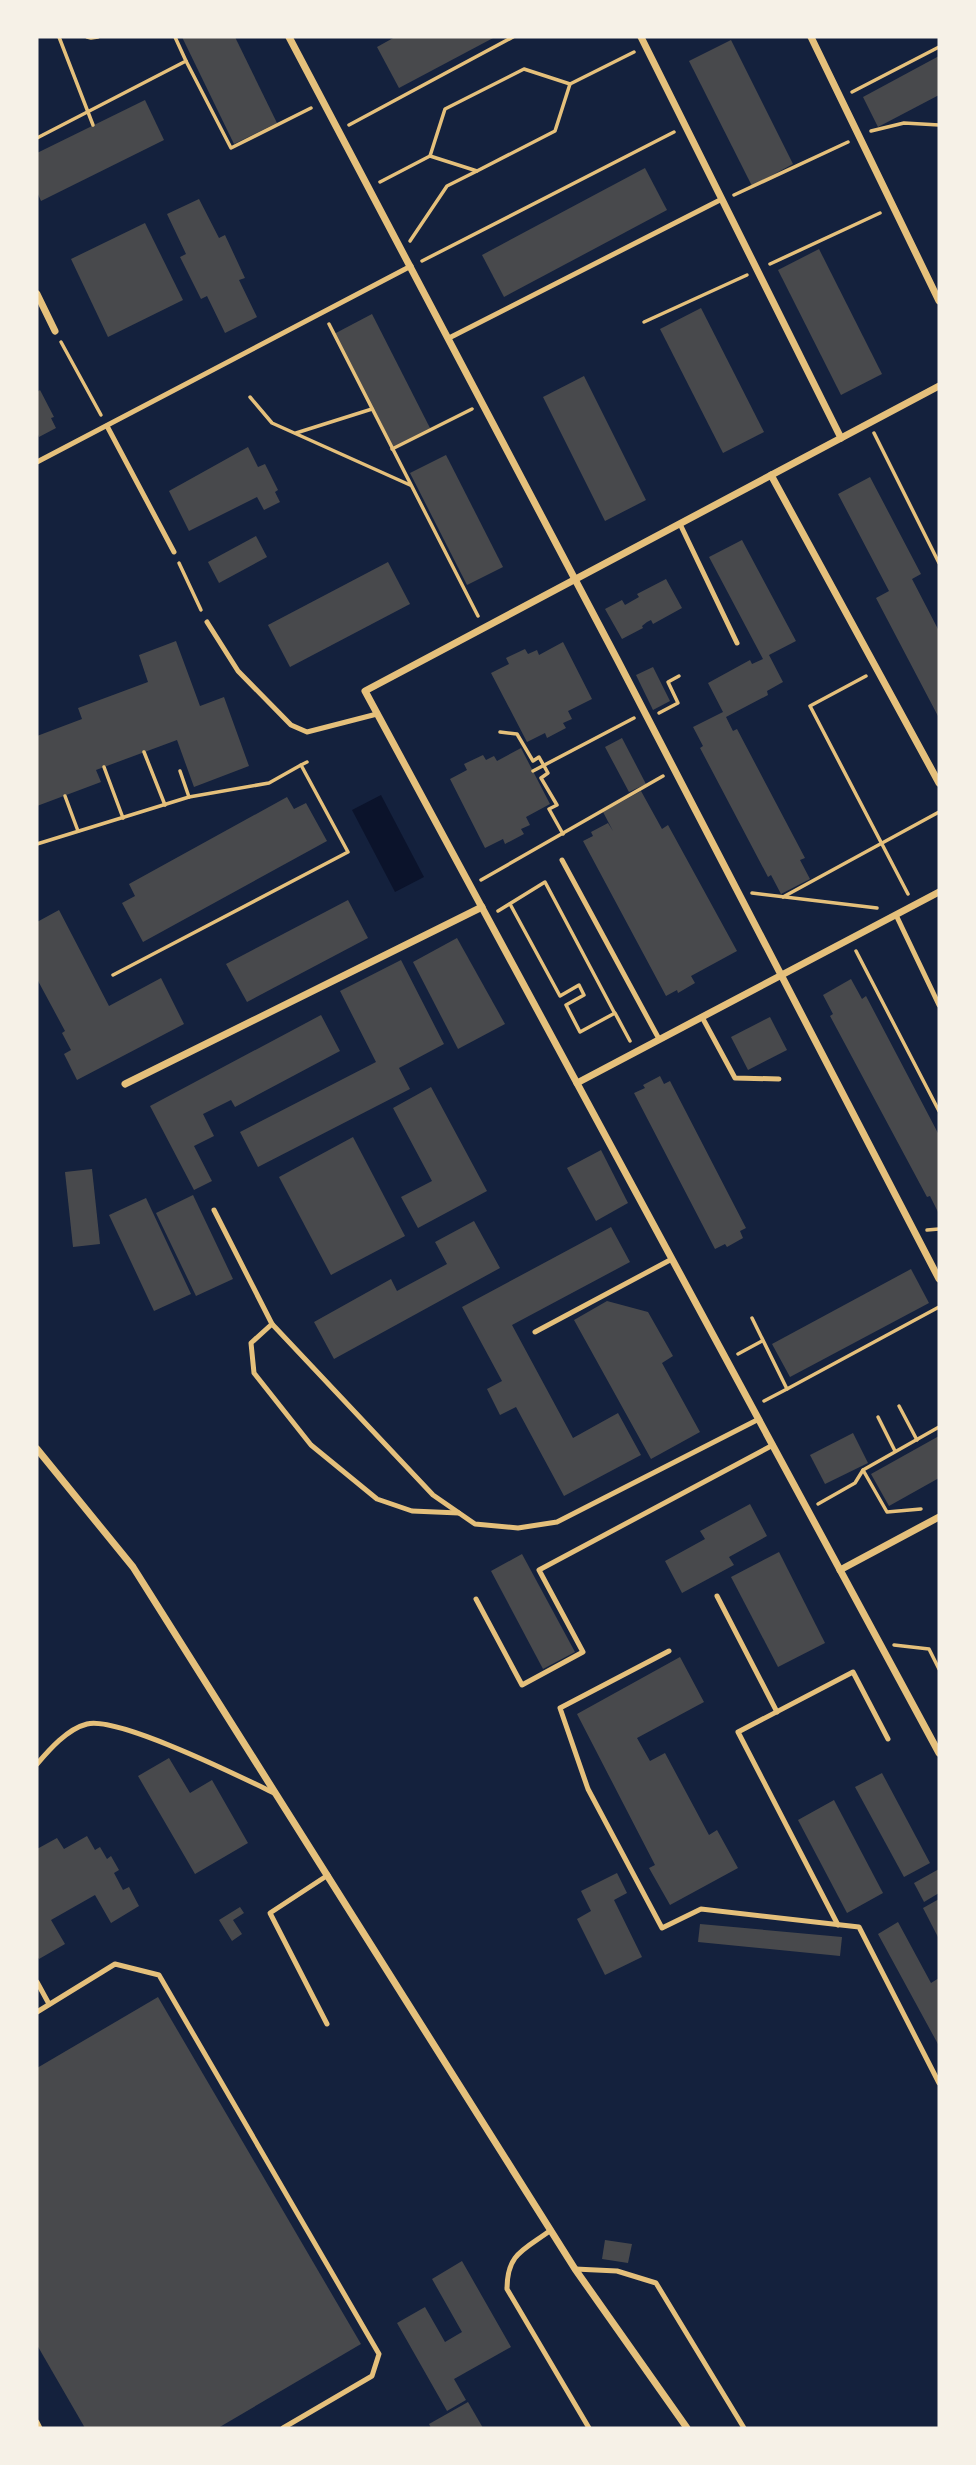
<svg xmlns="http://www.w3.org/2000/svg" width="976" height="2465" viewBox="0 0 976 2465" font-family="Ubuntu,sans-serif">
<rect width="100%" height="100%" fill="#14213d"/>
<path fill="#0b132b" d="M381,795L424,877L395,892L352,810Z"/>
<g fill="#48494c">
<path d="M182,37H235L277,123L234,144Z"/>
<path d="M395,37H495L399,88L377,47Z"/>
<path d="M731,40L793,164L752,186L689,61Z"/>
<path d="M939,56V95L878,127L863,97Z"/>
<path d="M145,100L164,140L41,201L37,192V153Z"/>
<path d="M645,168L667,210L504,297L482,255Z"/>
<path d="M199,199L219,238L225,235L245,278L239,280L257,317L225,333L207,296L201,299L180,257L186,254L167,214Z"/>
<path d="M145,223L183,300L108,337L71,259Z"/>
<path d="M819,249L882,374L841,395L778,270Z"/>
<path d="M701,308L764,432L723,453L660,329Z"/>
<path d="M372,314L430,428L392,447L334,334Z"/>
<path d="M584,376L646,500L605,521L543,397Z"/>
<path d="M40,390L54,417L51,418L56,428L39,437L37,432V392Z"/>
<path d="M248,447L258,467L265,464L278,490L275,492L280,502L264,510L257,497L189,531L169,491Z"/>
<path d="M446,455L503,567L467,585L410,473Z"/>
<path d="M870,477L921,574L912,579L939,631V718L876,598L889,591L838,494Z"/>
<path d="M256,536L267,557L219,583L208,562Z"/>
<path d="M742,540L796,641L769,655L783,682L767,691L768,695L726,717L733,731L737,729L805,858L800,860L810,879L781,894L771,875L768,877L700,748L703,746L693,727L723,712L708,683L750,660L752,664L763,659L709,557Z"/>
<path d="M388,562L410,604L290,667L268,625Z"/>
<path d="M666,579L682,608L653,624L651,620L647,622L642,626L643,628L622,639L605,609L622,600L625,605L639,597L637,594Z"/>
<path d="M176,641L200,706L224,697L249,766L194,787L177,740L96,770L101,782L37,806V736L82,719L78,708L148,682L139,655Z"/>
<path d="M563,642L592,699L568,711L572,719L563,723L566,728L547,738L545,733L527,742L491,673L509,664L506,658L525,649L528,654L537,650L539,655Z"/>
<path d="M653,667L670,701L653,710L636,675Z"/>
<path d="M622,738L646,784L629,792L605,747Z"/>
<path d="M521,748L550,804L526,817L530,825L521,829L524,834L505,844L503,839L485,848L450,779L467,770L464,764L483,755L486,760L494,756L497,761Z"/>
<path d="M641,791L662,829L668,825L737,951L691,976L695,983L678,993L677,990L666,996L583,841L593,836L591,832L608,823L613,831L603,812Z"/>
<path d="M287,797L294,809L306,803L327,841L143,942L122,903L135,896L129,884Z"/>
<path d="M348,900L368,938L247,1002L226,964Z"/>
<path d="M59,910L109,1006L161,978L184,1024L77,1080L64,1054L71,1050L62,1033L65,1031L37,979V922Z"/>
<path d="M457,938L505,1024L458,1049L413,962Z"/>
<path d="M401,960L444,1044L399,1068L410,1089L258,1167L240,1132L376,1062L340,991Z"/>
<path d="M851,979L862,999L866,996L939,1135V1214L930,1196L927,1197L830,1016L833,1014L823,995Z"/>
<path d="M321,1015L340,1051L235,1107L231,1100L203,1114L214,1136L194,1146L212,1181L194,1190L150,1106Z"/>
<path d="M770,1017L787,1050L748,1070L731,1037Z"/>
<path d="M660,1076L664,1084L670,1081L746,1228L740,1231L743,1238L727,1247L725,1244L715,1249L634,1093L645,1088L643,1085Z"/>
<path d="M431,1087L487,1191L418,1228L401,1197L432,1181L393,1108Z"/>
<path d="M353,1137L405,1236L331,1275L279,1177Z"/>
<path d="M601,1150L628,1203L596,1221L567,1168Z"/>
<path d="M92,1169L100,1244L73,1247L65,1172Z"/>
<path d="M193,1195L233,1279L196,1296L156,1213Z"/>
<path d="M146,1198L191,1294L154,1311L109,1215Z"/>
<path d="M474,1221L500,1268L334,1359L314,1322L391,1279L397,1291L447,1264L435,1242Z"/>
<path d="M611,1227L630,1262L512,1325L573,1438L618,1413L641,1455L564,1496L516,1407L500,1415L487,1389L502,1381L462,1307Z"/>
<path d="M911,1269L929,1303L790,1377L772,1344Z"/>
<path d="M607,1301L648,1312L673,1356L662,1363L700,1432L651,1459L574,1320Z"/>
<path d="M853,1433L868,1463L825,1484L810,1455Z"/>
<path d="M939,1436V1478L889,1506L871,1474Z"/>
<path d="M750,1504L767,1536L729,1557L734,1565L682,1593L665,1561L705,1539L700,1531Z"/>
<path d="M779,1552L825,1643L778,1667L731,1577Z"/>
<path d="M522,1554L575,1652L543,1669L491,1571Z"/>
<path d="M680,1657L704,1702L637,1738L650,1761L665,1753L709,1835L717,1830L738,1868L670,1905L649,1868L655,1865L577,1714Z"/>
<path d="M169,1758L190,1793L212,1780L248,1843L195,1874L138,1776Z"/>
<path d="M882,1773L930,1863L904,1877L855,1787Z"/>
<path d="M834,1800L883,1893L847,1913L798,1820Z"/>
<path d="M87,1836L95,1850L100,1847L107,1859L111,1856L119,1870L114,1873L123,1890L129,1887L139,1906L111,1923L95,1895L51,1920L65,1944L39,1959L37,1956V1849L57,1838L64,1849Z"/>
<path d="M939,1869V1893L924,1902L914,1883Z"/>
<path d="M617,1873L627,1893L614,1900L642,1957L605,1975L577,1919L591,1911L581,1891Z"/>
<path d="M939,1899V1939L923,1908Z"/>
<path d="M240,1907L244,1913L233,1920L242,1934L232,1941L219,1920Z"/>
<path d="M898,1922L931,1983L939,1978V2046L878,1934Z"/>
<path d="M700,1924L842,1937L840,1956L698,1942Z"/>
<path d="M158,1997L361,2344L218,2428H85L37,2345V2068Z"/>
<path d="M605,2240L632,2244L628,2263L602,2259Z"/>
<path d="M462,2261L511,2347L454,2379L466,2400L447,2411L397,2323L425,2307L445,2342L462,2332L432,2279Z"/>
<path d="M468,2402L483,2428H431L429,2424Z"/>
</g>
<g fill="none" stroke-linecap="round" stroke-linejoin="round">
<g stroke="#e5c07b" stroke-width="3.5">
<path d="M59,37L93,125"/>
<path d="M87,37L91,38L98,37"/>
<path d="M186,61L231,148L311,108"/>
<path d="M852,92L939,47"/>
<path d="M349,125L513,37"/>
<path d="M871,131L904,123L939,125"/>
<path d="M37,138L186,61L175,37"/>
<path d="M430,156L477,171L555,131L570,84"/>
<path d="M380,182L430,156L445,109L524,69L570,84L634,52"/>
<path d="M734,195L848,142"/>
<path d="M410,241L447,186L477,171"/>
<path d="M422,261L674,132"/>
<path d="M770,264L880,213"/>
<path d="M644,322L747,275"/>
<path d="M329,324L478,616"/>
<path d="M61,342L101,415"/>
<path d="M250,397L272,423L410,485"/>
<path d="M296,433L372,409"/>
<path d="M874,433L939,563"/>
<path d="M392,449L472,409"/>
<path d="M179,563L201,610"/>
<path d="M866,676L810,706L908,894"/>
<path d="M659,713L678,703L668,682L679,676"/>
<path d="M500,732L517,734L533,761L539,757L548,773L541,778L557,805L549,809L563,834"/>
<path d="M144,752L165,805"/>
<path d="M104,767L123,818"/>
<path d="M180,771L189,797"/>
<path d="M533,771L634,718"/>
<path d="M65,796L78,831"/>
<path d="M37,844L189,797L269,783L301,765"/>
<path d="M481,880L663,776"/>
<path d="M752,893L877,908"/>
<path d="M783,897L939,812"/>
<path d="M510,904L560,996L579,985L584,995L566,1005L580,1032L615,1013L630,1041"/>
<path d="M498,911L545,882L614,1012"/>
<path d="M856,951L939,1111"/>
<path d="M113,975L348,852L301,765L307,762"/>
<path d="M927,1230L939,1229"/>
<path d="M752,1318L787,1389L939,1307"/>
<path d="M738,1354L762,1341"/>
<path d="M764,1401L787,1389"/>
<path d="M899,1406L917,1440"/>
<path d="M878,1417L895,1451"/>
<path d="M863,1470L887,1512L921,1509"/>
<path d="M818,1504L855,1483L863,1470L939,1427"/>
<path d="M894,1645L929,1649L939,1669"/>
</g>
<g stroke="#e5c07b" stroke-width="5">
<path d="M449,338L722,199"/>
<path d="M107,426L174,552"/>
<path d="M37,462L411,266"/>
<path d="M680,524L737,643"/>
<path d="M207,622L238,671L291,725L307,732L377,714"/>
<path d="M562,860L659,1039"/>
<path d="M896,915L939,1005"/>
<path d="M702,1017L735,1078L779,1079"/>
<path d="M214,1210L272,1324L433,1495L475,1524L518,1528L557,1522L759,1419"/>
<path d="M272,1324L251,1343L254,1373L311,1445L377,1499L412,1511L459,1513"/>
<path d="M535,1332L672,1259"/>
<path d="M717,1596L777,1712"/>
<path d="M476,1599L522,1685L583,1652L539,1570L773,1445"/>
<path d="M669,1651L560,1708L588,1789L662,1928L701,1909L859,1927L939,2083"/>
<path d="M37,1764C49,1750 67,1729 87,1724C118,1716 241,1777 274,1793"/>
<path d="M838,1925L738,1732L853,1672L888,1739"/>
<path d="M37,1982L49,2004"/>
<path d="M37,2012L115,1964L159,1975L379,2354L372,2376L283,2428"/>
<path d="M327,2024L270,1913L328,1875"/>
<path d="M551,2230C524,2250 507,2253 507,2289L589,2428"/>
<path d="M575,2269L617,2271L656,2283L744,2428"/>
<path d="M37,2422L40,2428"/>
</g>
<g stroke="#e5c07b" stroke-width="7">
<path d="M289,37L617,659L939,1279"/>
<path d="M641,37L841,438"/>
<path d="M811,37L939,301"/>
<path d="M37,294L55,331"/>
<path d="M939,386L365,691L939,1753"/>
<path d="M771,475L939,783"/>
<path d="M577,1083L939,892"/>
<path d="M125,1084L482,907"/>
<path d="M37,1449L133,1567L575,2269L687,2428"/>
<path d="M840,1570L939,1517"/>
</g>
</g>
<rect width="976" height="2465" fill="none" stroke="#f6f1e7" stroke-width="77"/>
</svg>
